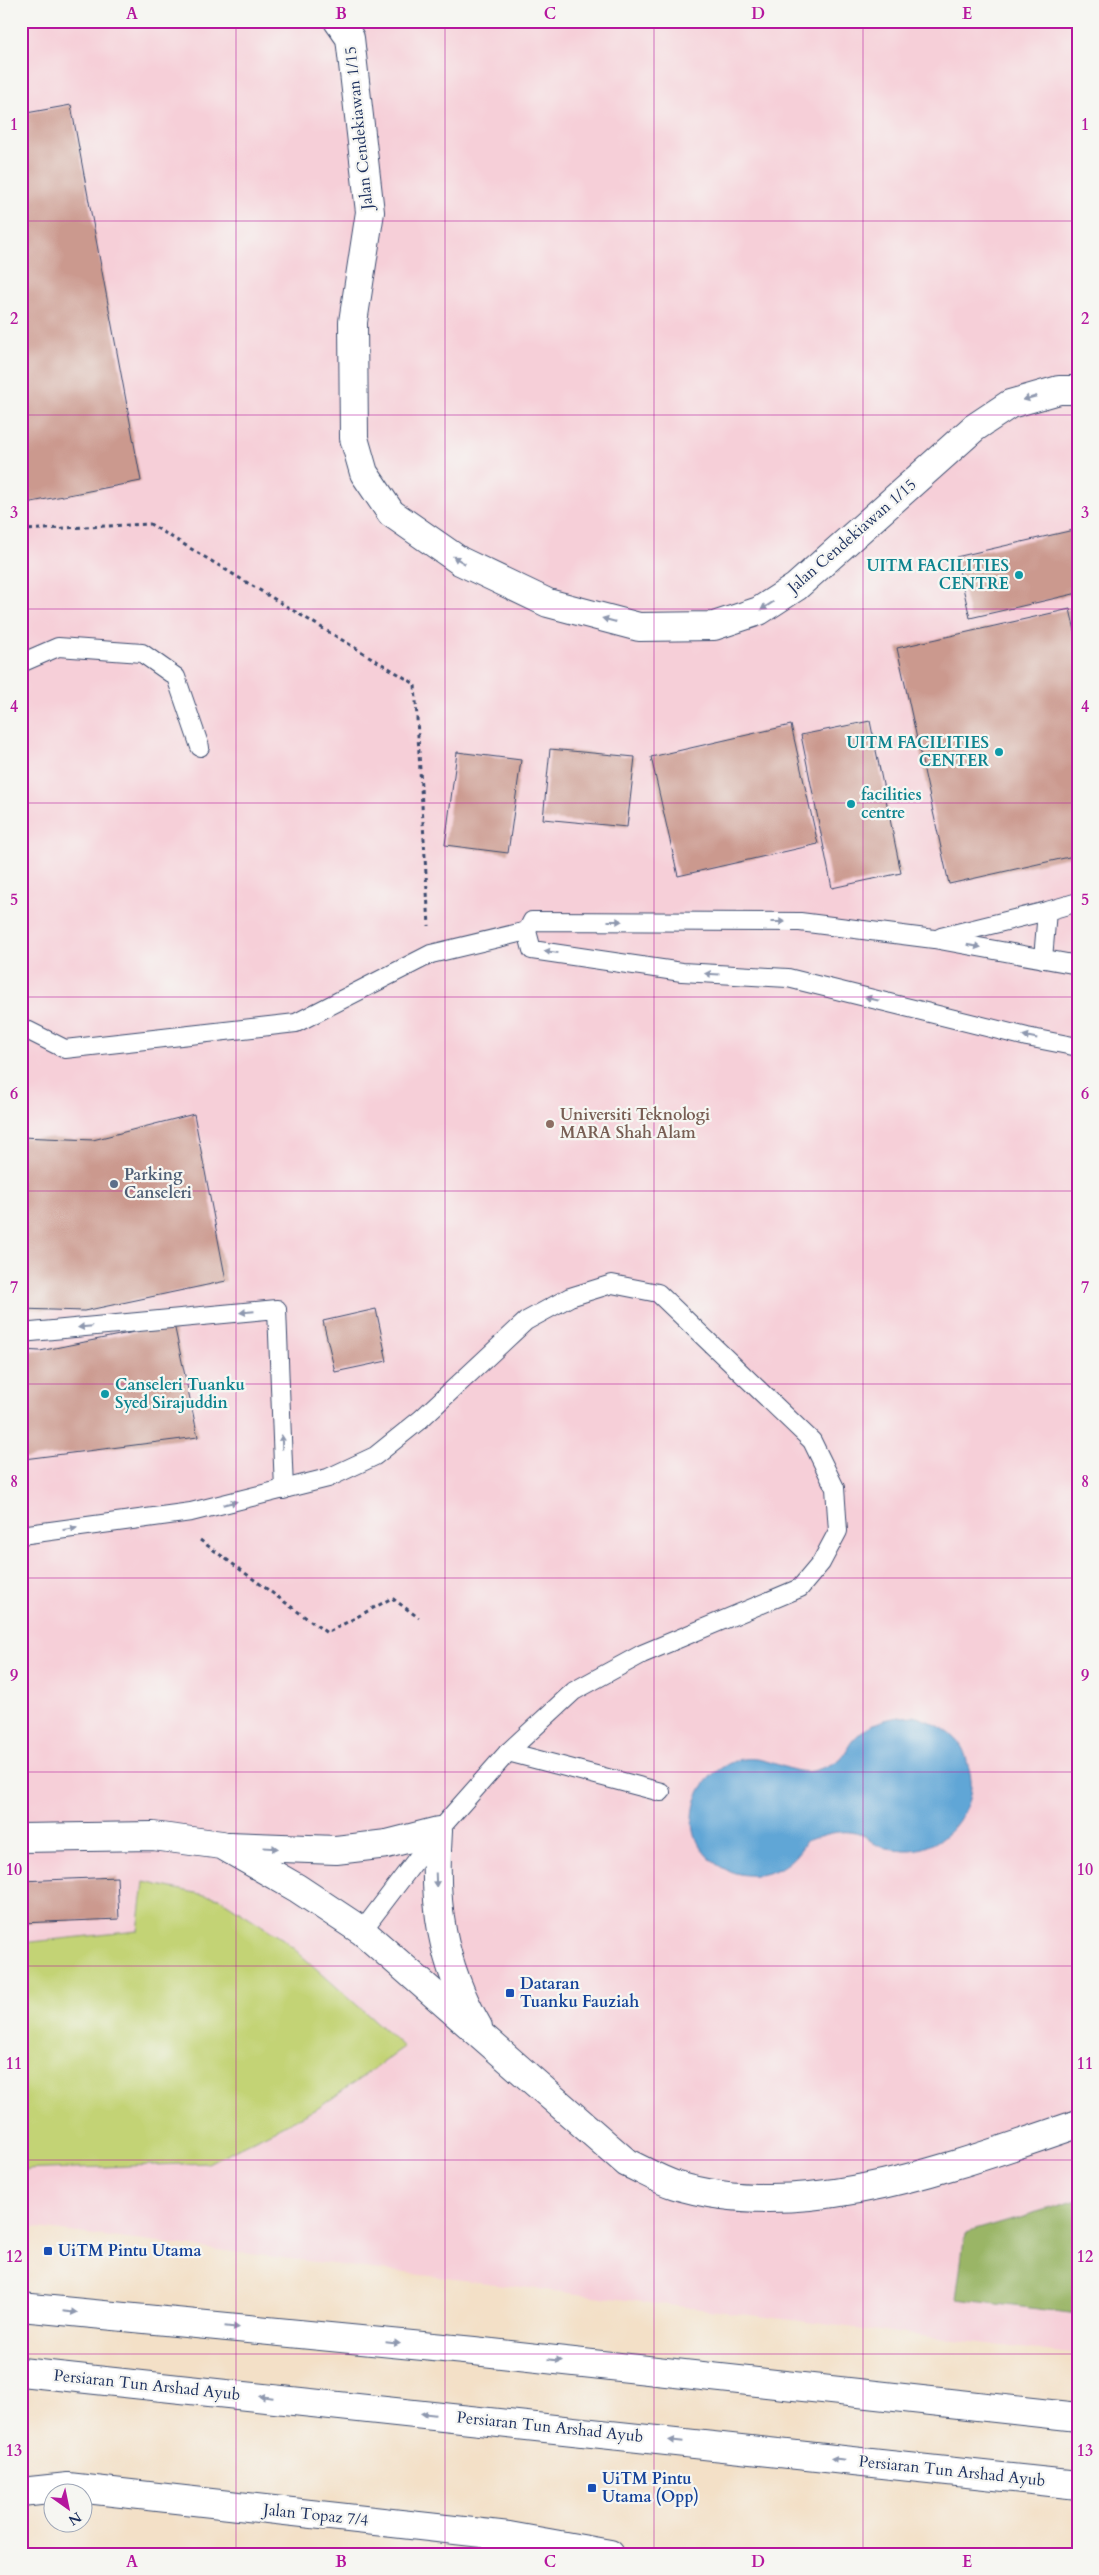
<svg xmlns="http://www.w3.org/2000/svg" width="1099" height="2575" viewBox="0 0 1099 2575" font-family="Cardo,serif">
<rect width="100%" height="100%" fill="#f6f6f2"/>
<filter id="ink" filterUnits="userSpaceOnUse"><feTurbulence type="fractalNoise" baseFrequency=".02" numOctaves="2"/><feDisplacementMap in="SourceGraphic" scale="10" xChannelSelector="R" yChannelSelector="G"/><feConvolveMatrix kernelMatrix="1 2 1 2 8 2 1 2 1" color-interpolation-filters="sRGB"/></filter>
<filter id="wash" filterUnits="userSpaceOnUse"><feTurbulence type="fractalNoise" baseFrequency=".0096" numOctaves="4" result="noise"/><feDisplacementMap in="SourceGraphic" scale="20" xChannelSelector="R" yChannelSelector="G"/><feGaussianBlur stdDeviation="1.12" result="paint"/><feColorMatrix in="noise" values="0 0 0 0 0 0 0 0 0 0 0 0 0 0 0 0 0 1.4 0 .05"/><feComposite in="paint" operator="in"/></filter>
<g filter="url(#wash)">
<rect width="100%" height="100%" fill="#f3e0c7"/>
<path fill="#f6cfd8" d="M21,21H1078V2355L21,2226Z"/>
<path fill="#c3d375" stroke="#6f816a" d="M144,1882L219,1898L283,1939L404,2047L320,2107L208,2163L21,2170V1943L138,1931Z"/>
<path fill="#9ab566" stroke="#5a7262" d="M1078,2200V2314L956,2299L965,2233Z"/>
<path fill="#60a6d6" stroke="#3e6a9a" d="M914,1716C933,1722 958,1733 965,1754C968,1765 972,1776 971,1787C969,1819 939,1852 905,1850C897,1849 886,1849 879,1846C872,1843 866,1836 859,1834C842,1828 822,1835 806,1841C770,1907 675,1869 696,1800C702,1783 713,1772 728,1764C761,1746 790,1779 816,1770C823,1768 835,1763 840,1759C846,1754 848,1745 853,1740C870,1721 890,1717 914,1716Z"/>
<g id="blocks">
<g fill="#cb998e">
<path d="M71,105L141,481L21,504V114Z"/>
<path d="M1078,529V593L970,618L956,557Z"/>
<path d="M1070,609L1078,644V855L949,884L897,648Z"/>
<path d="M870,721L901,873L832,888L801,735Z"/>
<path d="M791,725L818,844L678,876L651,757Z"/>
<path d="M550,749L635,757L627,827L543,819Z"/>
<path d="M457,752L521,760L508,853L445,845Z"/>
<path d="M194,1114L226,1281L84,1311L21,1309V1137L93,1140Z"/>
<path d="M376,1309L387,1361L335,1372L323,1321Z"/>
<path d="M174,1324L198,1437L24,1459L21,1463V1350L40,1351Z"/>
<path d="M117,1877L119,1919L21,1923V1881Z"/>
</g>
</g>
</g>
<g filter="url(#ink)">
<use href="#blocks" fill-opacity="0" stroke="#3b4a6e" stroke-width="1"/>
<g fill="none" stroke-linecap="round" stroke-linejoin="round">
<g stroke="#3b4a6e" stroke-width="20">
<g id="service">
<path d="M21,663L58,647L142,653L176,677L200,747"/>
<path d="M941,937L1047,911"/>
<path d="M1043,959L1047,911L1078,902"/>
<path d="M1078,965L934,939L800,922L532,921L527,931L532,950L682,972L788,978L1027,1037L1078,1047"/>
<path d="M21,1027L65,1049L296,1023L431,954L527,931"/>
<path d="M21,1333L277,1309L284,1490"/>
<path d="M21,1535L191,1512L328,1478L375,1456L421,1419L526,1321L570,1297L612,1284L658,1293L812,1441L835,1488L838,1531L821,1563L800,1588L642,1654L574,1691L508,1752L438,1831L362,1931"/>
<path d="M508,1752L661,1792"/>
</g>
</g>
<g stroke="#3b4a6e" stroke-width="30">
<g id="minor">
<path d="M338,21L350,38L370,212L353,322L354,438L364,473L391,513L460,561L548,603L639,627L714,626L759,611L796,587L974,428L1010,404L1059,390H1078"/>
<path d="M21,2492L68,2487L509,2536L610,2554"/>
</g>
</g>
<g stroke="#3b4a6e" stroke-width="30">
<g id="tertiary">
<path d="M21,1838L153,1836L222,1845L297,1888L362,1931L627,2163C643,2170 659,2180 675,2185C804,2225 956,2165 1078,2124"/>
<path d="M229,1846L336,1850L387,1844L438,1831C433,1904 441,1962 478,2027"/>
</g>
</g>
<g stroke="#3b4a6e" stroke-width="30">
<g id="primary">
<path d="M21,2307L474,2351L1078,2417"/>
<path d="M21,2372L1078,2485"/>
</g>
</g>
<g stroke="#3b4a6e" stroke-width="3" stroke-dasharray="4 4" stroke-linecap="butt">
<path d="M21,530L150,524L415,684L429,926"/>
<path d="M200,1540L327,1633L392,1598L419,1618"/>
</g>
<use href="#service" stroke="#fff" stroke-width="18"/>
<use href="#minor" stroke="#fff" stroke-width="28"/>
<use href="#tertiary" stroke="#fff" stroke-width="28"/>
<use href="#primary" stroke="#fff" stroke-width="28"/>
</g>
<defs><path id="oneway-solid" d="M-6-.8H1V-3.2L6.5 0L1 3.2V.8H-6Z" transform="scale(1.25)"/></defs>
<g fill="#8d97ae">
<use href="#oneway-solid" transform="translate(1030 398) rotate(164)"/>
<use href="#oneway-solid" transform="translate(459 560) rotate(-149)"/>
<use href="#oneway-solid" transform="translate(767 606) rotate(147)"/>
<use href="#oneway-solid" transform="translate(609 620) rotate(-165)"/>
<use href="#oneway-solid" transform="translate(615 921)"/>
<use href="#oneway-solid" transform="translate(778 922)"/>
<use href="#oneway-solid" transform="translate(974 946) rotate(10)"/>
<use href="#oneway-solid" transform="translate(551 952) rotate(-172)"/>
<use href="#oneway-solid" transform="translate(712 974) rotate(-177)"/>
<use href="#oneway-solid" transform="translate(872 999) rotate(-166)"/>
<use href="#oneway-solid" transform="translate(1030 1037) rotate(-168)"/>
<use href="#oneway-solid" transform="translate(247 1312) rotate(175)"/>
<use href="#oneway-solid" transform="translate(85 1327) rotate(175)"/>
<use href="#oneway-solid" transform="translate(282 1442) rotate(-92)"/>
<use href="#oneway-solid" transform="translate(230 1503) rotate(-13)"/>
<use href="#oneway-solid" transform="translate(70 1529) rotate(-8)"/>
<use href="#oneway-solid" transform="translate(271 1848) rotate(4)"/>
<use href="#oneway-solid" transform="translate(436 1880) rotate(88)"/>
<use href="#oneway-solid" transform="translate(70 2312) rotate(6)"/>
<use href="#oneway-solid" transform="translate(232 2327) rotate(6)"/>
<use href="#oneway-solid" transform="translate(393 2343) rotate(6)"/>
<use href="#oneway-solid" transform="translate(555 2360) rotate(6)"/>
<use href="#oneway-solid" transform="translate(266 2397) rotate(-174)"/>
<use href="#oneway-solid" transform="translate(428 2414) rotate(-174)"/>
<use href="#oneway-solid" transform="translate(676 2441) rotate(-174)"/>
<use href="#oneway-solid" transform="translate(838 2459) rotate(-174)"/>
</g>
</g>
<path fill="none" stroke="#b5179e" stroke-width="1" stroke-opacity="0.55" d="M236,21V2554M445,21V2554M654,21V2554M863,21V2554M21,221H1078M21,415H1078M21,609H1078M21,803H1078M21,997H1078M21,1191H1078M21,1384H1078M21,1578H1078M21,1772H1078M21,1966H1078M21,2160H1078M21,2354H1078"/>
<g fill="#0f9aa8" stroke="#f6f6f2" stroke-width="2">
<circle cx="1019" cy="575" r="5"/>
<circle cx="999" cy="752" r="5"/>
<circle cx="851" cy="804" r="5"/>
<circle cx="105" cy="1394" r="5"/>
</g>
<circle fill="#8d6e63" stroke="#f6f6f2" stroke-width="2" cx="550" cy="1124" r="5"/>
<circle fill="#5c6f8a" stroke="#f6f6f2" stroke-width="2" cx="114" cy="1184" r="5"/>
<g fill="#1a4fb4" stroke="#f6f6f2" stroke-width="2">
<rect x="505" y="1988" width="10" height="10" rx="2.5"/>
<rect x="43" y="2246" width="10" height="10" rx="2.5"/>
<rect x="587" y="2483" width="10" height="10" rx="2.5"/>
</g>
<g text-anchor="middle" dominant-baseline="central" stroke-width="4.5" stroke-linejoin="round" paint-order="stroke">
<g font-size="16" fill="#1b2f5e" stroke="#f6f6f2">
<text transform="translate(359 128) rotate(-96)">Jalan Cendekiawan 1/15</text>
<text transform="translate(852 536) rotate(-41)">Jalan Cendekiawan 1/15</text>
<text transform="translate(147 2385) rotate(6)">Persiaran Tun Arshad Ayub</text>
<text transform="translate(550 2427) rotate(6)">Persiaran Tun Arshad Ayub</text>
<text transform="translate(952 2471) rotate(6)">Persiaran Tun Arshad Ayub</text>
<text transform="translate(316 2515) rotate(6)">Jalan Topaz 7/4</text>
</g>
<g font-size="16" font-weight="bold" fill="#0d838f" stroke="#f6f6f2" text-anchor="end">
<text x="1009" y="566">UITM FACILITIES<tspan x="1009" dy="18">CENTRE</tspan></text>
<text x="989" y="743">UITM FACILITIES<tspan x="989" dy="18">CENTER</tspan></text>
<text x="861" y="795" text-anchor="start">facilities<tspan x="861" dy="18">centre</tspan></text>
<text x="115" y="1385" text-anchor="start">Canseleri Tuanku<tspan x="115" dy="18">Syed Sirajuddin</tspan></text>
</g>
<g font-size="16" font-weight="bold" fill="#785e54" stroke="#f6f6f2" text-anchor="start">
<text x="560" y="1115">Universiti Teknologi<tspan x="560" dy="18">MARA Shah Alam</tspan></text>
</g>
<g font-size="16" font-weight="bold" fill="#4e5e75" stroke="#f6f6f2" text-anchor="start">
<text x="124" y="1175">Parking<tspan x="124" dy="18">Canseleri</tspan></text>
</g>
<g font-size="16" font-weight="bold" fill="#164399" stroke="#f6f6f2" text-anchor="start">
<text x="520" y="1984">Dataran<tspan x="520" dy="18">Tuanku Fauziah</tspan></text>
<text x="58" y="2251">UiTM Pintu Utama</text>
<text x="602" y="2479">UiTM Pintu<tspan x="602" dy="18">Utama (Opp)</tspan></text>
</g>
</g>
<rect width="1099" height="2575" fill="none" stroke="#f6f6f2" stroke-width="55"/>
<g transform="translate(68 2508) rotate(147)"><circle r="24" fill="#f6f6f2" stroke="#9ea6b7"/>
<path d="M0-4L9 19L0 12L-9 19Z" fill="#b5179e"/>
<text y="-8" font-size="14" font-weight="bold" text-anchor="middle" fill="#1b2f5e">N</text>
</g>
<rect x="28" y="28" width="1044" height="2520" fill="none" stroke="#b5179e" stroke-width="2"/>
<g font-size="16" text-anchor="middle" font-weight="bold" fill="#b5179e">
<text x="132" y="19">A</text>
<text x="341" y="19">B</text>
<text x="550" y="19">C</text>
<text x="758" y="19">D</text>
<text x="967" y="19">E</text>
<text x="14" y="130">1</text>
<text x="1085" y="130">1</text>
<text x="14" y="324">2</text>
<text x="1085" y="324">2</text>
<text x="14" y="518">3</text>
<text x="1085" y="518">3</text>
<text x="14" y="712">4</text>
<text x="1085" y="712">4</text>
<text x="14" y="905">5</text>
<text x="1085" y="905">5</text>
<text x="14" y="1099">6</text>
<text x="1085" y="1099">6</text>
<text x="14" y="1293">7</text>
<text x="1085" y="1293">7</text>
<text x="14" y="1487">8</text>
<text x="1085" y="1487">8</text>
<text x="14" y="1681">9</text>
<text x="1085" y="1681">9</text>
<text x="14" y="1875">10</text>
<text x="1085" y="1875">10</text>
<text x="14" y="2069">11</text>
<text x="1085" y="2069">11</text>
<text x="14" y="2262">12</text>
<text x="1085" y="2262">12</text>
<text x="14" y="2456">13</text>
<text x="1085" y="2456">13</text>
<text x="132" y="2567">A</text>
<text x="341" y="2567">B</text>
<text x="550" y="2567">C</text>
<text x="758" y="2567">D</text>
<text x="967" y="2567">E</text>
</g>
</svg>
